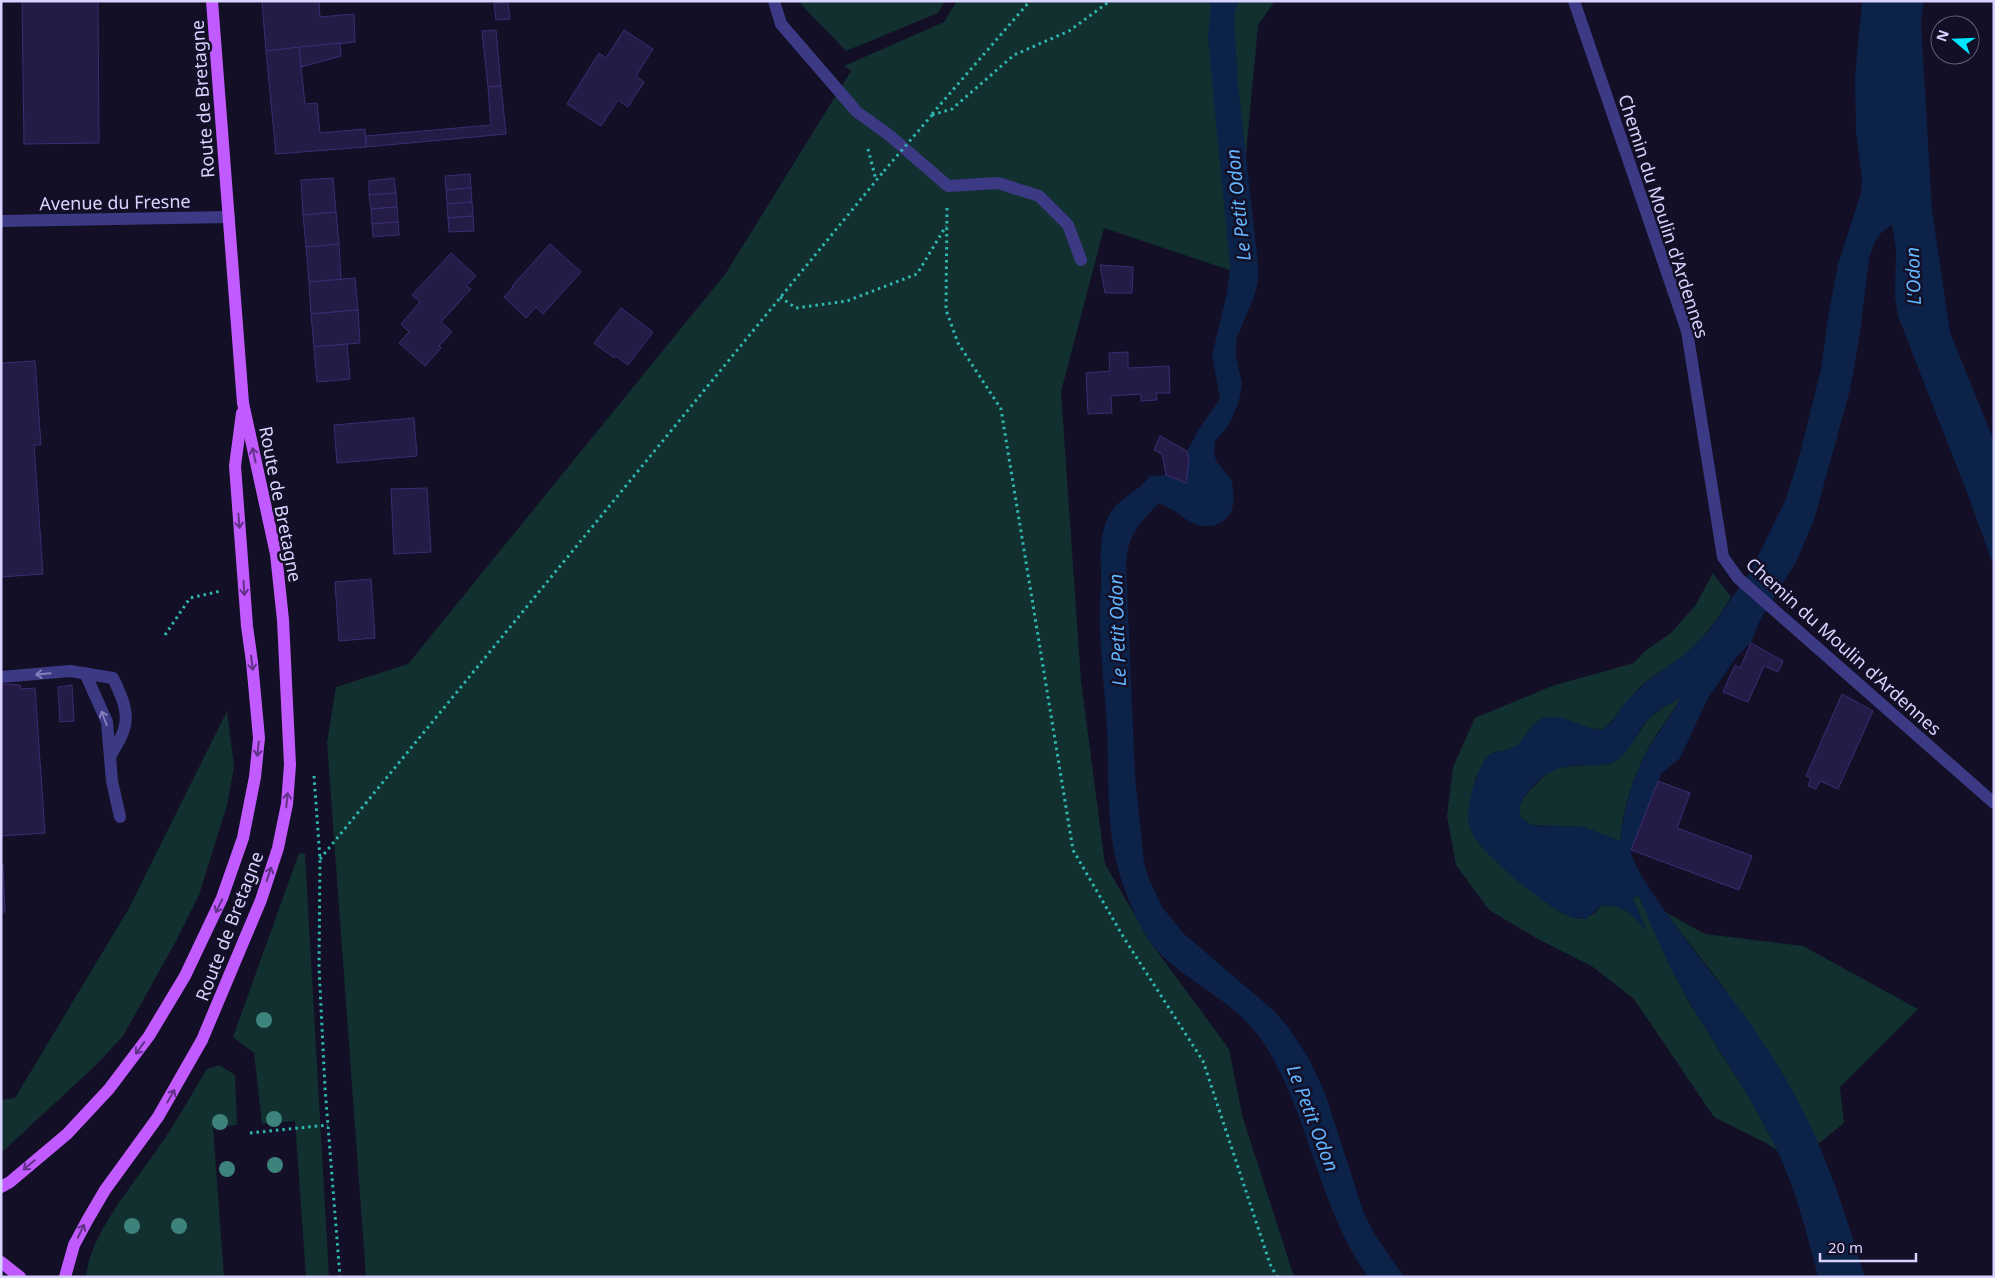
<svg xmlns="http://www.w3.org/2000/svg" width="1995" height="1278" viewBox="0 0 1995 1278" font-family="'Noto Sans',sans-serif">
<rect width="100%" height="100%" fill="#130f26"/>
<g fill="#12302f">
<path d="M798,1H945L938,13L846,51Z"/>
<path d="M957,1H1275L1258,25L1235,272L1104,228L1061,392L1081,681L1105,864L1151,943L1229,1049L1242,1115L1294,1277H366L327,742L336,687L408,664L726,273L851,71L844,66L944,22Z"/>
<path d="M1713,573L1731,597C1718,619 1704,638 1685,655C1673,664 1658,672 1646,682C1629,696 1619,716 1602,730C1584,729 1567,716 1550,717C1532,718 1528,736 1516,746C1510,750 1501,751 1494,752L1476,776L1470,806L1468,819L1483,848L1543,900L1562,913L1578,919L1594,914L1601,906C1620,903 1633,914 1645,928L1633,898L1639,896L1671,968L1690,1004L1755,1107L1778,1151L1766,1143L1714,1117L1634,999L1593,967L1536,938L1489,910L1456,865L1447,816L1453,767L1475,718L1552,686L1634,663L1644,652L1671,633L1695,606Z"/>
<path d="M1681,698C1673,712 1663,724 1655,737C1636,768 1623,804 1620,841L1583,827L1532,825L1521,818L1519,809L1523,799L1529,791L1548,772L1558,767L1609,764L1634,740L1649,718L1664,707Z"/>
<path d="M227,711L234,767L227,805L199,895L176,941L123,1036L96,1065L1,1153V1100L15,1098L128,910Z"/>
<path d="M299,853L305,854L329,1277H306L295,1121L262,1124L254,1053L233,1037Z"/>
<path d="M1665,912L1705,934L1803,946L1918,1009L1840,1087L1844,1123L1818,1144L1808,1122L1724,988Z"/>
<path d="M216,1066H221L235,1075L237,1125L213,1127L224,1277H86C90,1232 138,1179 163,1141C179,1118 192,1093 207,1069Z"/>
</g>
<g fill="#0c2248" fill-rule="evenodd">
<path d="M1211,1H1238L1234,17L1238,85L1258,264V281L1254,297L1236,340V357L1242,384L1238,404L1229,425L1215,441L1214,452L1216,461L1232,480L1234,501L1231,513L1222,522L1213,526H1200L1190,522L1173,510L1159,503L1141,522L1133,534L1128,548L1126,565L1135,775L1144,863L1149,879L1162,907L1183,933L1274,1011L1289,1028L1309,1059L1325,1093L1363,1211L1375,1235L1404,1277H1368C1320,1210 1311,1124 1270,1053C1252,1021 1225,1002 1195,982C1179,970 1163,959 1151,943C1134,919 1123,888 1116,860C1106,818 1109,772 1107,728C1105,695 1101,662 1100,629C1099,612 1101,596 1101,579C1101,561 1099,543 1105,525C1113,498 1135,496 1150,476L1166,475L1186,483L1189,461L1187,451L1199,429L1220,399L1212,355L1227,293L1230,267L1208,38Z"/>
<path d="M1862,1H1924L1921,22L1932,210L1950,332L1994,441V567L1971,503L1898,316L1895,297L1896,249L1892,225L1882,232L1874,243L1869,259L1860,333L1850,390L1814,520L1796,562L1760,620L1751,643L1737,656L1708,698L1680,758L1661,774L1631,850C1631,872 1701,959 1718,981C1761,1035 1801,1097 1826,1162C1841,1200 1853,1238 1865,1277H1818C1807,1234 1796,1190 1777,1150C1753,1098 1719,1052 1690,1003C1670,969 1654,933 1639,896L1633,898L1646,931C1635,915 1621,903 1601,906L1586,919C1577,919 1569,917 1561,912C1538,899 1482,855 1471,831C1463,814 1475,776 1484,761C1492,748 1507,754 1517,745C1528,735 1533,717 1551,717C1568,716 1584,729 1602,730L1612,722L1624,704L1646,682L1683,656L1708,632L1750,572L1786,499L1800,454L1821,369L1828,317L1838,264L1861,193L1862,179L1856,133L1855,76ZM1680,699C1674,712 1665,723 1657,735C1636,766 1624,804 1620,841L1583,827L1532,825L1521,818C1518,808 1521,801 1527,793C1546,768 1562,765 1591,765C1600,765 1609,765 1617,760C1629,752 1635,737 1643,726C1652,713 1665,705 1680,699Z"/>
</g>
<g fill="#241b47" stroke="#3b2d73">
<path d="M22,1H98L99,143L24,144Z"/>
<path d="M262,1H319L320,17L354,14L355,42L266,51Z"/>
<path d="M508,2L510,19L496,20L494,3Z"/>
<path d="M496,30L501,86L488,87L482,31Z"/>
<path d="M624,30L653,49L636,76L644,82L628,107L618,100L601,126L567,104L599,53L606,58Z"/>
<path d="M340,43L341,56L301,67L299,47Z"/>
<path d="M299,47L305,104L317,103L320,133L365,129L366,147L276,154L266,51Z"/>
<path d="M501,86L506,134L366,147V136L491,125L488,87Z"/>
<path d="M470,174L471,188L446,190L445,176Z"/>
<path d="M333,178L336,212L303,215L301,180Z"/>
<path d="M394,178L396,193L369,195V181Z"/>
<path d="M471,188L472,202L447,204L446,190Z"/>
<path d="M396,193L397,207L371,209L369,195Z"/>
<path d="M472,202L473,216L448,218L447,204Z"/>
<path d="M397,207L398,222L372,224L371,209Z"/>
<path d="M336,212L339,244L306,247L303,215Z"/>
<path d="M473,216L474,231L449,232L448,218Z"/>
<path d="M398,222L399,235L373,237L372,224Z"/>
<path d="M339,244L341,280L309,282L306,247Z"/>
<path d="M550,244L581,272L543,314L536,307L526,318L504,297L513,287L512,286Z"/>
<path d="M451,253L476,276L466,286L471,289L441,322L452,332L439,346L441,348L425,366L399,343L409,332L401,324L420,302L412,295Z"/>
<path d="M1100,265L1133,267L1132,293H1105Z"/>
<path d="M355,278L358,310L311,314L309,282Z"/>
<path d="M621,308L653,332L628,365L616,356L614,358L594,343Z"/>
<path d="M358,310L360,343L314,347L311,314Z"/>
<path d="M347,344L350,379L317,382L314,347Z"/>
<path d="M1128,352V368L1169,366L1170,393H1156L1157,400L1141,401V394L1111,396L1112,413L1088,414L1086,373L1110,371L1109,353Z"/>
<path d="M35,361L41,445H34L43,574L1,577V363Z"/>
<path d="M414,418L417,456L337,463L334,425Z"/>
<path d="M1160,436L1187,451L1189,461L1186,483L1166,475L1162,454L1154,450Z"/>
<path d="M427,488L431,552L394,554L391,489Z"/>
<path d="M371,579L375,638L339,641L335,582Z"/>
<path d="M1751,643L1783,661L1778,672L1764,666L1748,702L1723,692L1735,665L1740,668Z"/>
<path d="M2,684L20,685L21,689L35,688L45,833L1,836Z"/>
<path d="M72,685L74,721L60,722L58,687Z"/>
<path d="M1842,694L1873,711L1838,789L1820,781L1816,789L1808,786L1811,778L1806,776Z"/>
<path d="M1658,781L1690,793L1677,828L1752,856L1739,890L1631,850Z"/>
<path d="M1,864H3L5,912H1Z"/>
</g>
<g fill="none" stroke-linecap="round" stroke-linejoin="round">
<g stroke="#2fb8b0" stroke-width="3" stroke-dasharray="2.5 4" stroke-linecap="butt">
<path d="M932,114L1030,1"/>
<path d="M932,115L952,109L1014,55L1069,31L1110,1"/>
<path d="M868,149L876,180"/>
<path d="M947,208L946,310L958,343L1001,409L1073,850L1124,938L1203,1061L1270,1264L1277,1277"/>
<path d="M780,297L796,308L847,301L917,274L946,226"/>
<path d="M165,635L190,598L221,591"/>
<path d="M314,776L320,859L319,967L325,1088L340,1277"/>
<path d="M320,859L884,171"/>
<path d="M250,1133L328,1125"/>
</g>
<g stroke="#3d3a85" stroke-width="12">
<path d="M774,1L781,24L857,112L889,135L948,186L998,183L1039,196L1068,225L1081,260"/>
<path d="M1574,1L1687,331L1723,557L1738,578L1994,803"/>
<path d="M1,221L229,217"/>
<path d="M85,673L107,722L112,781L120,817"/>
<path d="M1,677L70,671L113,678C120,693 130,712 124,729C122,738 115,747 111,755"/>
</g>
<g stroke="#c25bff" stroke-width="12">
<path d="M1,1187L10,1182L67,1134L109,1089L149,1036L185,976L222,898L243,838L255,777L259,738L252,662L247,626L235,466L242,413"/>
<path d="M1,1262L20,1277"/>
<path d="M65,1277L74,1245L88,1219L105,1190L158,1117L202,1040L261,900L278,848L287,804L290,765L283,620L276,554L243,403L212,1"/>
</g>
<path stroke="#2fb8b0" stroke-width="3" stroke-dasharray="2.5 4" stroke-linecap="butt" d="M884,171L932,115"/>
</g>
<g fill="#3d827b">
<circle cx="264" cy="1020" r="8"/>
<circle cx="274" cy="1119" r="8"/>
<circle cx="220" cy="1122" r="8"/>
<circle cx="275" cy="1165" r="8"/>
<circle cx="227" cy="1169" r="8"/>
<circle cx="132" cy="1226" r="8"/>
<circle cx="179" cy="1226" r="8"/>
</g>
<defs><path id="oneway-shaft" d="M-6 0H5M1.5-3L5.5 0L1.5 3" fill="none" stroke-width="1.6" stroke-linecap="round" stroke-linejoin="round" transform="scale(1.25)"/></defs>
<g stroke="#623188">
<use href="#oneway-shaft" transform="translate(254 455) rotate(-102)"/>
<use href="#oneway-shaft" transform="translate(239 521) rotate(85)"/>
<use href="#oneway-shaft" transform="translate(244 588) rotate(86)"/>
<use href="#oneway-shaft" transform="translate(252 663) rotate(83)"/>
<use href="#oneway-shaft" transform="translate(258 749) rotate(96)"/>
<use href="#oneway-shaft" transform="translate(287 800) rotate(-84)"/>
<use href="#oneway-shaft" transform="translate(269 874) rotate(-72)"/>
<use href="#oneway-shaft" transform="translate(219 906) rotate(116)"/>
<use href="#oneway-shaft" transform="translate(140 1048) rotate(126)"/>
<use href="#oneway-shaft" transform="translate(171 1096) rotate(-60)"/>
<use href="#oneway-shaft" transform="translate(29 1165) rotate(140)"/>
<use href="#oneway-shaft" transform="translate(81 1231) rotate(-64)"/>
</g>
<g stroke="#837fbc">
<use href="#oneway-shaft" transform="translate(43 674) rotate(175)"/>
<use href="#oneway-shaft" transform="translate(104 718) rotate(-111)"/>
</g>
<g text-anchor="middle" dominant-baseline="central" stroke-width="5" stroke-linejoin="round" paint-order="stroke">
<g font-size="18" fill="#d9d4ff" stroke="#130f26">
<text transform="translate(202 99) rotate(-94)">Route de Bretagne</text>
<text transform="translate(115 202) rotate(-1)">Avenue du Fresne</text>
<text transform="translate(1664 216) rotate(72)">Chemin du Moulin d'Ardennes</text>
<text transform="translate(281 504) rotate(79)">Route de Bretagne</text>
<text transform="translate(1844 646) rotate(42)">Chemin du Moulin d'Ardennes</text>
<text transform="translate(229 926) rotate(-69)">Route de Bretagne</text>
</g>
<g font-size="19" font-style="italic" fill="#62b6ff" stroke="#130f26">
<text transform="translate(1238 205) rotate(-96)">Le Petit Odon</text>
<text transform="translate(1913 276) rotate(-92)">L'Odon</text>
<text transform="translate(1117 630) rotate(-92)">Le Petit Odon</text>
<text transform="translate(1313 1118) rotate(69)">Le Petit Odon</text>
</g>
</g>
<rect width="1995" height="1278" fill="none" stroke="#d9d4ff" stroke-width="5"/>
<g transform="translate(1955 40) rotate(289)"><circle r="24" fill="#130f26" stroke="#625e7d"/>
<path d="M0-4L9 19L0 12L-9 19Z" fill="#00e5ff"/>
<text y="-8" font-size="14" font-weight="bold" text-anchor="middle" fill="#d9d4ff">N</text>
</g>
<path d="M1820 1253v8h96v-8" fill="none" stroke="#d9d4ff" stroke-width="2.5"/>
<text x="1828" y="1253" font-size="15" fill="#d9d4ff" stroke="#130f26" stroke-width="4" paint-order="stroke">20 m</text>
</svg>
